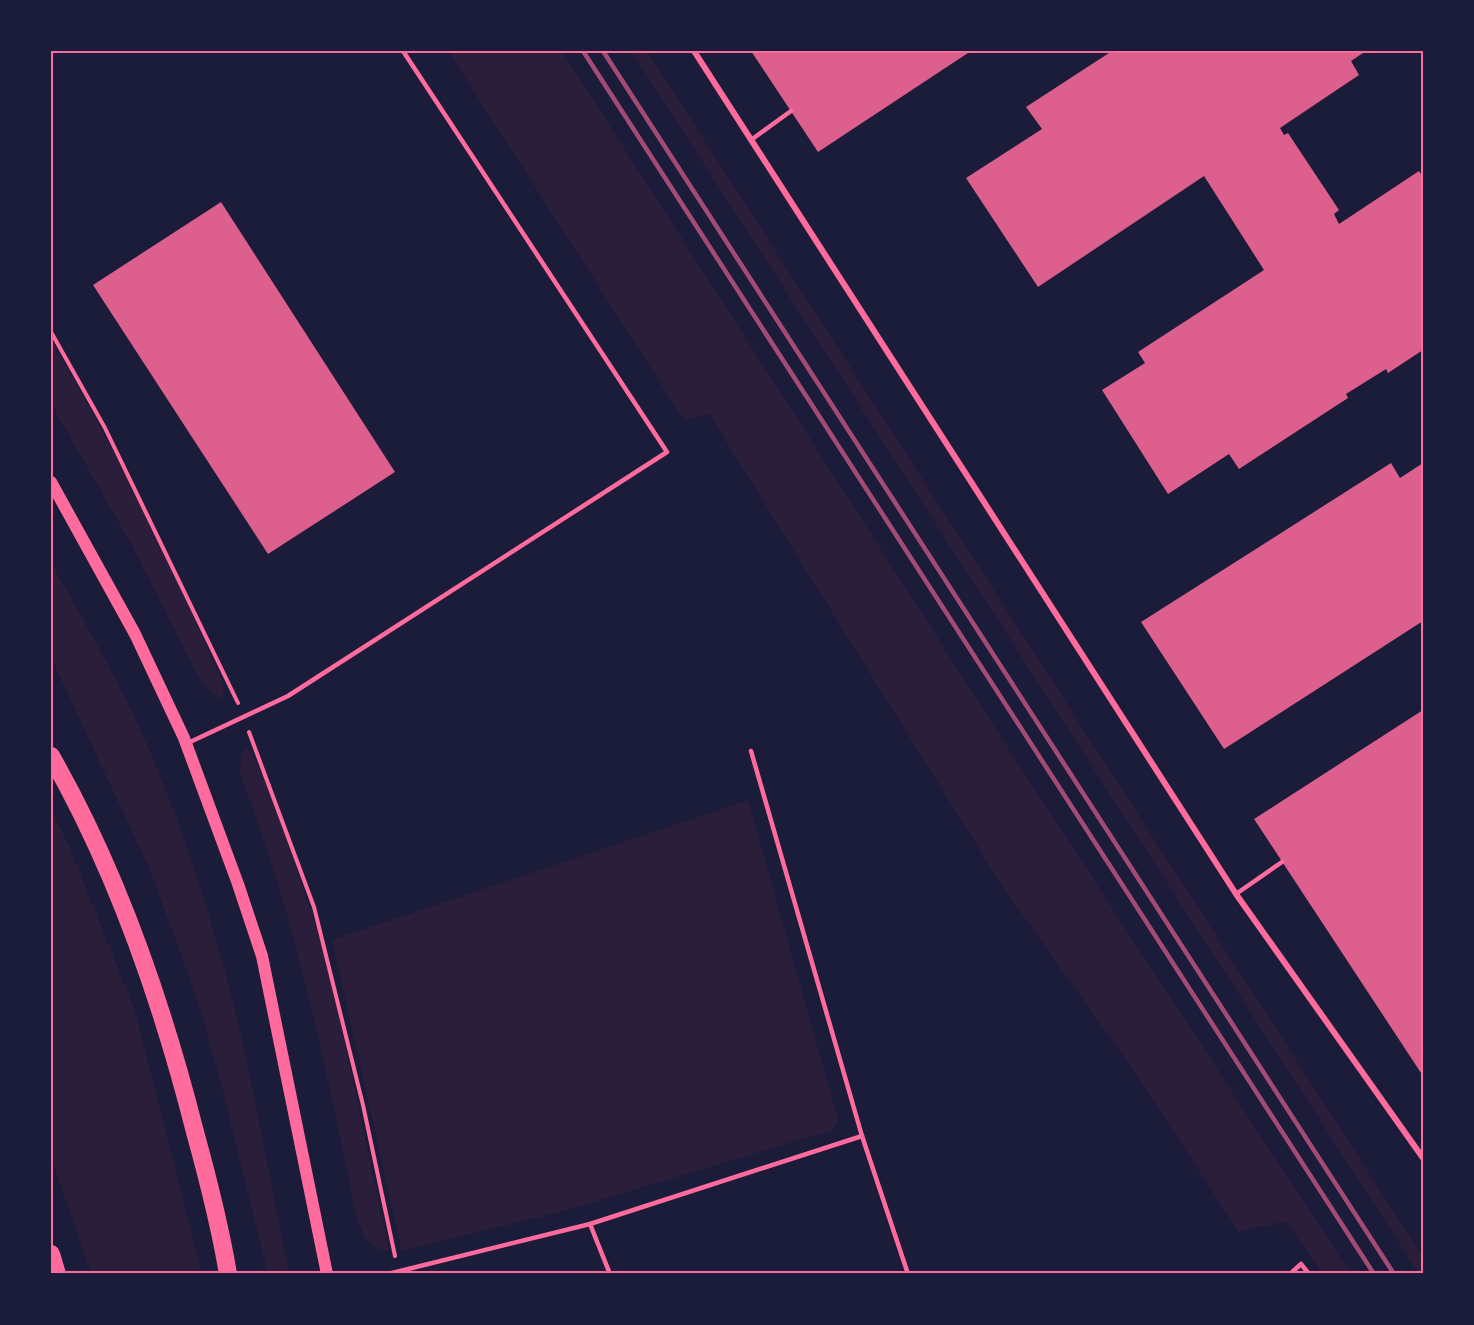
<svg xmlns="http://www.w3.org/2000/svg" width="1474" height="1325" viewBox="0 0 1474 1325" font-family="'DejaVu Sans',sans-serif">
<rect width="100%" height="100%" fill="#1b1b3a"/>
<g fill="#2a1e3b">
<path d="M448,51H562L1032,785L1351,1274H1322L1286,1221L1239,1232L1131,1067L1002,886L709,414L684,420Z"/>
<path d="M631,51H647L1423,1257V1274H1419Z"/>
<path d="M51,339C116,452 174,564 223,684L224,699L211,693L201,682L130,542L51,404Z"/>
<path d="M51,562C78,611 107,660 131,710C168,786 201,885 224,967C251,1068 268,1172 289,1274H268L222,1087L201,1012L177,943L149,868L51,658Z"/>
<path d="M247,748L263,775L279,816L322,946L341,1025L389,1251C369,1249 364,1237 357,1220C326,1066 297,922 240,774L242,754Z"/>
<path d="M748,800L838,1119L833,1130L557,1213L402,1251L332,940Z"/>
<path d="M51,810L69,846L135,1011L202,1274H91L51,1157Z"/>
</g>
<g fill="#dd5f8e">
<path d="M751,51H971L818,152Z"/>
<path d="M1112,51H1366L1351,61L1359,75L1280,128L1284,135L1288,133L1339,210L1334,214L1339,224L1419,171L1423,177V350L1388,373L1386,369L1346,394L1348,398L1239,469L1229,454L1168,494L1102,390L1145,363L1138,352L1264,270L1204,176L1038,287L966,178L1042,129L1026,107Z"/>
<path d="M221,202L395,472L268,554L93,285Z"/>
<path d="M1391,463L1400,478L1423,463V621L1224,749L1141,622Z"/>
<path d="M1423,710V1076L1254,819Z"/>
</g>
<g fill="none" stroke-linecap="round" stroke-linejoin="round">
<g stroke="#ff6b9d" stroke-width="4">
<path d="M51,332L105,428L238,703"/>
<path d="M249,732L314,907L363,1105L395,1256"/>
</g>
<g stroke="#ff6b9d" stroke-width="4.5">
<path d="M751,140L791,111"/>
<path d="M188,743L288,696L667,452L403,51"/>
<path d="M751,751L862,1136L908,1274"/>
<path d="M1236,894L1282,862"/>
<path d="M590,1224L610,1274"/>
<path d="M388,1274L590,1224L862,1136"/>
<path d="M1290,1274L1301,1264L1309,1274"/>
</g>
<path stroke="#ff6b9d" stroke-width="6" d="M694,51L1236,894L1423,1158"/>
<path stroke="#ff6b9d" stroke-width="12" d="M51,482L135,634L184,738L238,884L262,956L327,1274"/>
<g stroke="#ff6b9d" stroke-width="18">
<path d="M51,756C118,873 162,1002 195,1132C208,1179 220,1226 228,1274"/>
<path d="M51,1254L57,1274"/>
</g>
<g stroke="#a44b75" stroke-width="4.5">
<path d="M583,51L1374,1274"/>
<path d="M603,51L1394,1274"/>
</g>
</g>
<rect width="1474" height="1325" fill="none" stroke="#1b1b3a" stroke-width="105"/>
<rect x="52" y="52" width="1370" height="1220" fill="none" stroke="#ff6b9d" stroke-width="2"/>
</svg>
